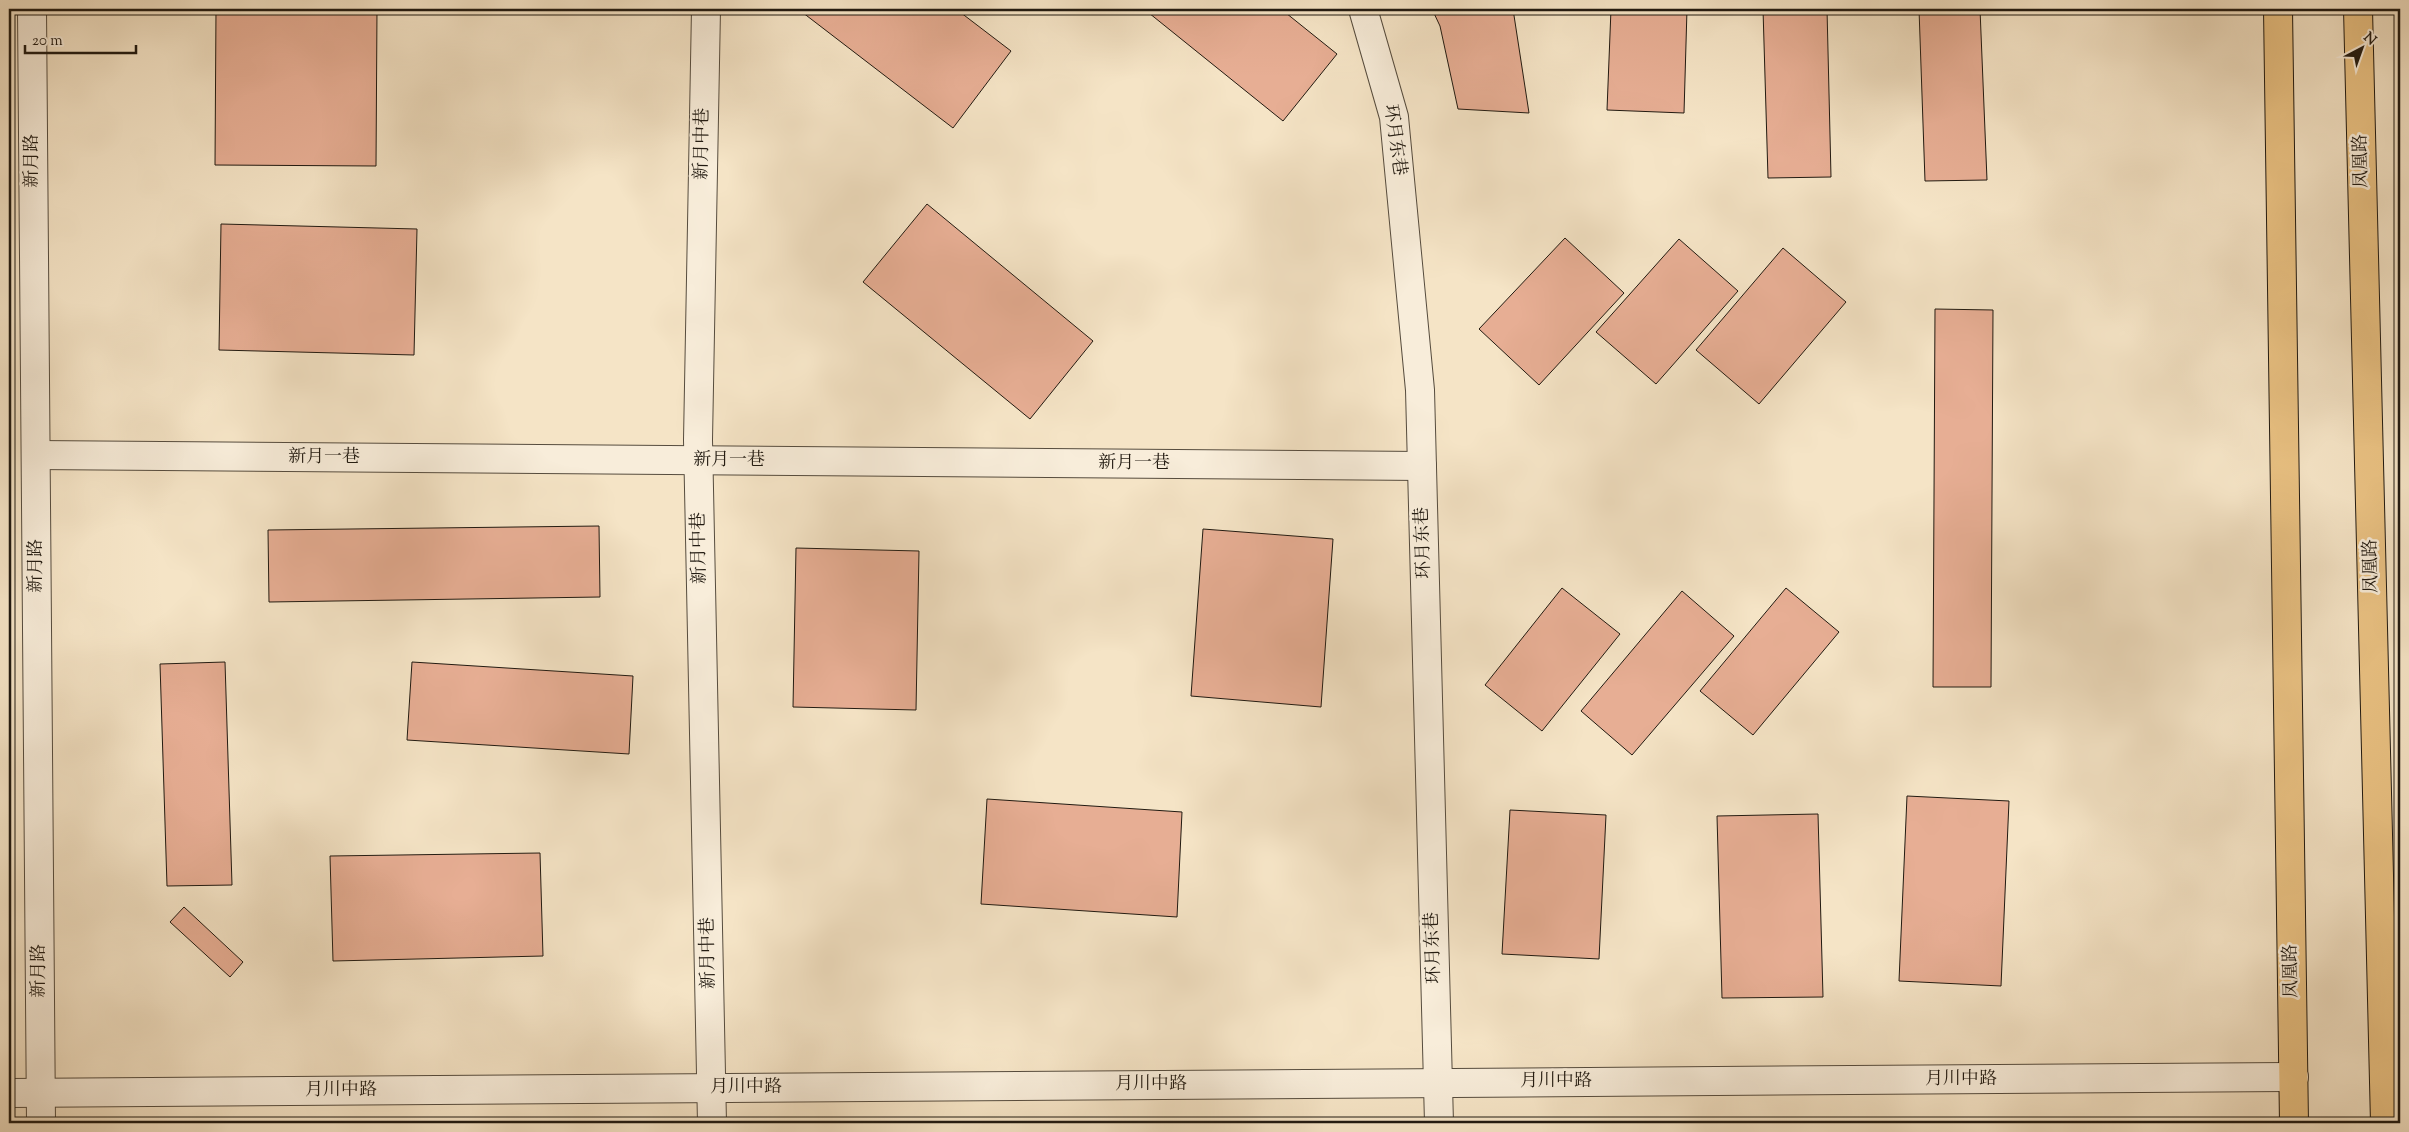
<svg xmlns="http://www.w3.org/2000/svg" width="2409" height="1132" viewBox="0 0 2409 1132" font-family="'Sorts Mill Goudy','Noto Serif SC',serif">
<rect width="100%" height="100%" fill="#f5e4c6"/>
<filter id="stains"><feTurbulence type="fractalNoise" baseFrequency=".004" numOctaves="4"/><feColorMatrix values="0 0 0 0 .2 0 0 0 0 .09 0 0 0 0 .02 0 0 0 .5 -.17"/></filter>
<radialGradient id="worn" r=".72"><stop offset=".6" stop-color="#630" stop-opacity="0"/><stop offset="1" stop-color="#630" stop-opacity=".3"/></radialGradient>
<g fill="#e7ae94" stroke="#211a11">
<path d="M216,9H377L376,166L215,165Z"/>
<path d="M798,9H956L1011,51L953,128Z"/>
<path d="M1144,9H1281L1337,54L1283,121Z"/>
<path d="M1432,9H1513L1529,113L1458,109L1440,26Z"/>
<path d="M1611,9H1687L1684,113L1607,110Z"/>
<path d="M1763,9H1827L1831,177L1768,178Z"/>
<path d="M1919,9H1980L1987,180L1925,181Z"/>
<path d="M927,204L1093,341L1030,419L863,282Z"/>
<path d="M221,224L417,229L414,355L219,350Z"/>
<path d="M1565,238L1624,293L1539,385L1479,329Z"/>
<path d="M1679,239L1738,291L1656,384L1596,332Z"/>
<path d="M1783,248L1846,302L1759,404L1696,350Z"/>
<path d="M1935,309L1993,310L1991,687H1933Z"/>
<path d="M599,526L600,597L269,602L268,530Z"/>
<path d="M1203,529L1333,539L1321,707L1191,696Z"/>
<path d="M796,548L919,551L916,710L793,707Z"/>
<path d="M1562,588L1620,634L1542,731L1485,685Z"/>
<path d="M1786,588L1839,632L1753,735L1700,691Z"/>
<path d="M1682,591L1734,636L1632,755L1581,711Z"/>
<path d="M225,662L232,885L167,886L160,664Z"/>
<path d="M412,662L633,676L629,754L407,740Z"/>
<path d="M1907,796L2009,801L2001,986L1899,981Z"/>
<path d="M987,799L1182,812L1177,917L981,904Z"/>
<path d="M1510,810L1606,815L1599,959L1502,954Z"/>
<path d="M1818,814L1823,997L1722,998L1717,816Z"/>
<path d="M540,853L543,956L333,961L330,856Z"/>
<path d="M184,907L243,962L230,977L170,922Z"/>
</g>
<g fill="none" stroke-linecap="round" stroke-linejoin="round">
<g stroke="#564c3e" stroke-width="30">
<path id="minor" d="M36,455L1422,466"/>
</g>
<g stroke="#564c3e" stroke-width="30">
<g id="tertiary">
<path d="M32,9L41,1123"/>
<path d="M706,9L698,440L712,1123"/>
<path d="M1363,9L1394,117L1420,390L1439,1123"/>
<path d="M9,1093L2294,1077"/>
</g>
</g>
<g stroke="#211a11" stroke-width="30">
<g id="trunk">
<path d="M2278,9L2294,1123"/>
<path d="M2358,9L2385,1123"/>
</g>
</g>
<use href="#minor" stroke="#f8edda" stroke-width="28"/>
<use href="#tertiary" stroke="#f8edda" stroke-width="28"/>
<use href="#trunk" stroke="#eac283" stroke-width="28"/>
</g>
<g text-anchor="middle" dominant-baseline="central" stroke-width="5" stroke-linejoin="round" paint-order="stroke">
<g font-size="18" fill="#211a11" stroke="#f8edda">
<text transform="translate(1394 140) rotate(82)">环月东巷</text>
<text transform="translate(703 144) rotate(-89)">新月中巷</text>
<text transform="translate(33 161) rotate(-90)">新月路</text>
<text transform="translate(2362 161) rotate(-91)">凤凰路</text>
<text x="324" y="458">新月一巷</text>
<text x="729" y="461">新月一巷</text>
<text x="1134" y="464">新月一巷</text>
<text transform="translate(1424 543) rotate(-92)">环月东巷</text>
<text transform="translate(700 548) rotate(-91)">新月中巷</text>
<text transform="translate(37 566) rotate(-90)">新月路</text>
<text transform="translate(2372 566) rotate(-91)">凤凰路</text>
<text transform="translate(1434 948) rotate(-92)">环月东巷</text>
<text transform="translate(709 953) rotate(-91)">新月中巷</text>
<text transform="translate(40 971) rotate(-90)">新月路</text>
<text transform="translate(2292 971) rotate(-91)">凤凰路</text>
<text x="1961" y="1080">月川中路</text>
<text x="1556" y="1082">月川中路</text>
<text x="1151" y="1085">月川中路</text>
<text x="746" y="1088">月川中路</text>
<text x="341" y="1091">月川中路</text>
</g>
</g>
<rect width="2409" height="1132" fill="none" stroke="#f5e4c6" stroke-width="30"/>
<rect x="10" y="10" width="2389" height="1112" fill="none" stroke="#211a11" stroke-width="2.5"/>
<rect x="15" y="15" width="2379" height="1102" fill="none" stroke="#211a11"/>
<g transform="translate(2362 48) rotate(41)" stroke="#f8edda" stroke-width="4" paint-order="stroke">
<path d="M0-4L9 19L0 12L-9 19Z" fill="#211a11"/>
<text y="-8" font-size="14" font-weight="bold" text-anchor="middle" fill="#211a11">N</text>
</g>
<path d="M25 45v8h111v-8" fill="none" stroke="#211a11" stroke-width="2.5"/>
<text x="32" y="45" font-size="15" fill="#211a11" stroke="#f8edda" stroke-width="4" paint-order="stroke">20 m</text>
<rect width="100%" height="100%" filter="url(#stains)"/>
<rect width="100%" height="100%" fill="url(#worn)"/>
</svg>
